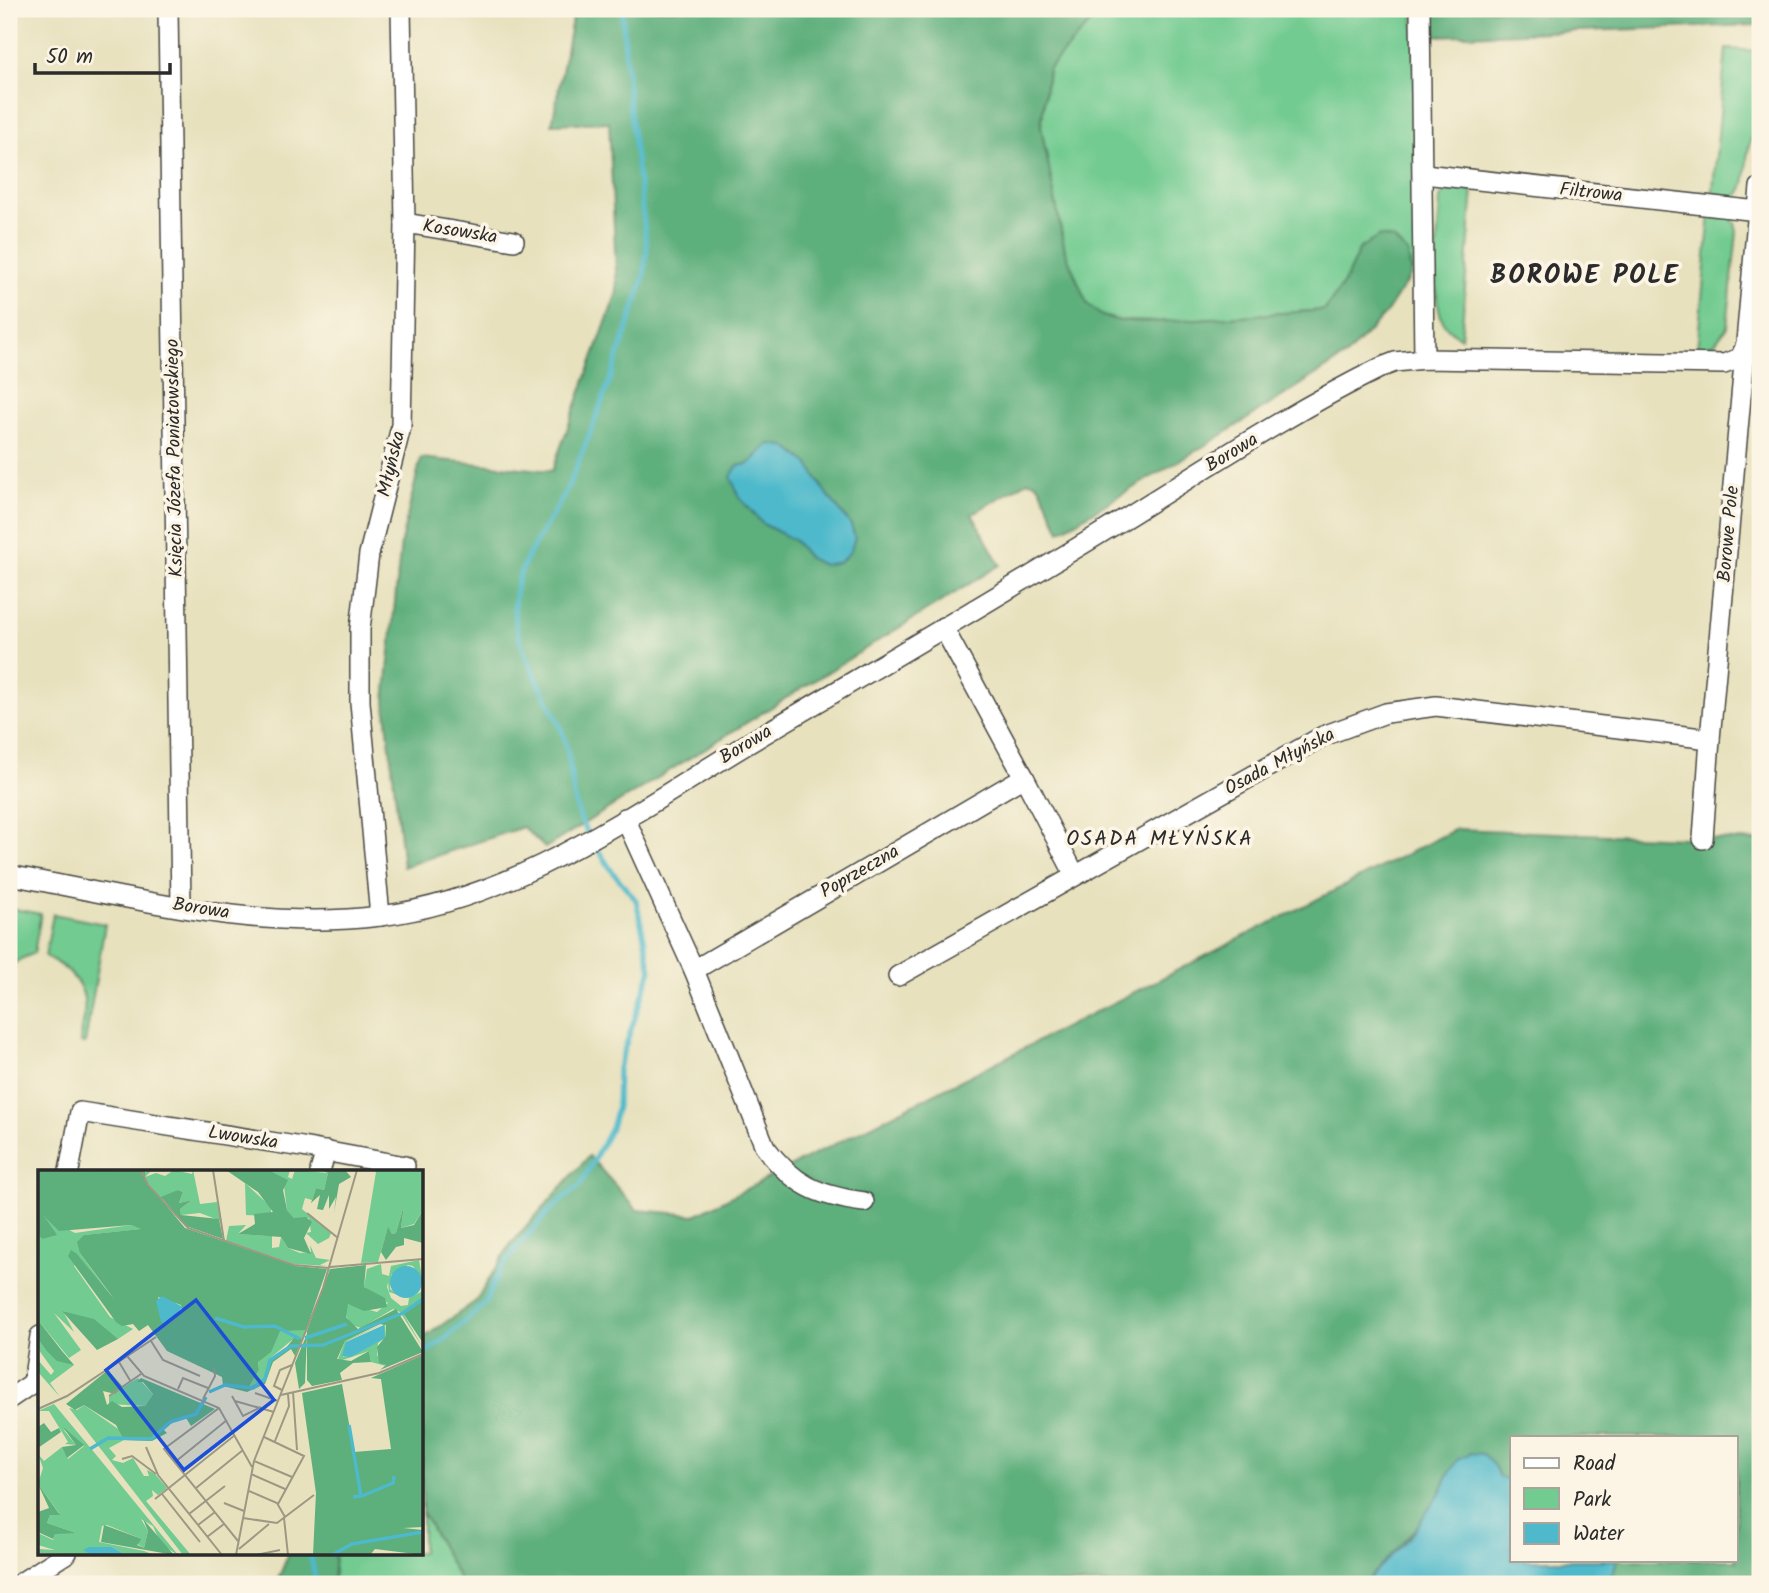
<svg xmlns="http://www.w3.org/2000/svg" width="1769" height="1593" viewBox="0 0 1769 1593" font-family="Kalam,sans-serif">
<rect width="100%" height="100%" fill="#fcf5e5"/>
<filter id="ink" filterUnits="userSpaceOnUse"><feTurbulence type="fractalNoise" baseFrequency=".0143" numOctaves="2"/><feDisplacementMap in="SourceGraphic" scale="14" xChannelSelector="R" yChannelSelector="G"/><feConvolveMatrix kernelMatrix="1 2 1 2 8 2 1 2 1" color-interpolation-filters="sRGB"/></filter>
<filter id="wash" filterUnits="userSpaceOnUse"><feTurbulence type="fractalNoise" baseFrequency=".00686" numOctaves="4" result="noise"/><feDisplacementMap in="SourceGraphic" scale="28" xChannelSelector="R" yChannelSelector="G"/><feGaussianBlur stdDeviation="1.57" result="paint"/><feColorMatrix in="noise" values="0 0 0 0 0 0 0 0 0 0 0 0 0 0 0 0 0 1.4 0 .05"/><feComposite in="paint" operator="in"/></filter>
<g filter="url(#wash)">
<rect width="100%" height="100%" fill="#e7e1be"/>
<g fill="#72cb91" stroke="#4e7b5e" stroke-width="2">
<path d="M1103,9H1414L1417,255L1411,275L1408,253L1360,248L1344,283L1325,310L1155,322L1120,321L1102,316L1087,304L1065,251L1041,127L1048,69Z"/>
<path d="M1726,49L1760,51V59L1752,137C1742,157 1752,186 1734,199H1712Z"/>
<path d="M1457,189L1473,190L1461,338C1453,333 1445,328 1442,319C1430,290 1439,231 1440,198L1445,192Z"/>
<path d="M1710,214L1730,217L1735,223L1737,232L1727,327L1715,343L1697,349Z"/>
<path d="M9,908L41,914L34,953L19,960L9,968Z"/>
<path d="M53,914L105,924L85,1044L81,1043C79,1032 82,1025 84,1014C89,986 67,967 45,956Z"/>
<path d="M422,1511L462,1584H333L335,1553H422Z"/>
</g>
<g fill="#5daf7b" stroke="#446d53" stroke-width="2" fill-rule="evenodd">
<path d="M574,9H1103L1048,69L1041,127L1065,251L1087,304L1102,316L1120,321L1155,322L1325,310L1344,283L1360,248L1380,236L1393,239L1408,253L1411,275L1387,312L1347,355L1216,439L1060,531L1040,487L1035,482L1028,481L972,514L1000,565L545,848L523,827L403,867L385,701L401,542L421,458L552,471L617,292L609,122L552,124ZM769,444L808,463L825,492L851,525L855,538L809,558L794,540L763,524L739,497L737,466L749,464Z"/>
<path d="M1433,9H1759L1757,25L1435,36Z"/>
<path d="M1456,829L1760,841V1584H1603L1613,1573L1617,1560H1736V1437H1512V1481L1499,1477L1494,1466L1449,1473C1433,1517 1400,1544 1369,1578L1367,1584H462L422,1511V1339L476,1301L510,1245L589,1156L637,1210L695,1215Z"/>
<path d="M289,1553H335L333,1584H276Z"/>
</g>
<g fill="#4eb9cb" stroke="#3c727b" stroke-width="2">
<path d="M769,444L785,446L808,463L825,492L851,525L855,538L850,552L840,562L823,565L809,558L794,540L763,524L739,497L731,477L737,466L749,464Z"/>
<path d="M1470,1453L1483,1454L1494,1466L1499,1477L1512,1481V1560H1617L1613,1573L1603,1584H1367L1369,1578L1411,1535L1442,1490L1449,1473L1457,1460Z"/>
</g>
<g fill="none" stroke-linecap="round" stroke-linejoin="round">
<g stroke="#4eb9cb" stroke-width="5">
<path d="M588,834C569,804 574,769 564,737C551,697 520,660 515,618C508,563 553,526 572,478C599,413 624,344 644,277L647,248L629,102L622,9"/>
<path d="M422,1355L442,1341L484,1305L499,1272L514,1251L550,1210L581,1184L611,1128L617,1107L618,1068L651,970L636,900L612,871L593,842"/>
<path d="M310,1553L315,1577L314,1584"/>
</g>
</g>
</g>
<g filter="url(#ink)">
<g fill="none" stroke-linecap="round" stroke-linejoin="round">
<g stroke="#474641" stroke-width="22">
<g id="minor">
<path d="M168,9L181,907"/>
<path d="M1420,9L1424,359"/>
<path d="M1424,174L1758,211"/>
<path d="M405,223L514,241"/>
<path d="M1024,777L1075,875"/>
<path d="M625,818L694,970L765,1147C793,1185 819,1196 864,1202"/>
<path d="M1703,839L1710,739L1760,187"/>
<path d="M9,875C129,897 256,932 380,916C515,899 630,815 744,746C865,674 986,604 1106,530C1196,475 1286,414 1382,367L1395,362L1424,359L1724,364L1740,358L1747,343"/>
<path d="M380,916L360,702V629L369,554L401,427L405,223L401,9"/>
<path d="M694,970L1024,777L943,627"/>
<path d="M898,976L1323,736L1386,713L1436,706L1710,739"/>
<path d="M69,1171L80,1112L302,1147L405,1166"/>
<path d="M320,1171L326,1151"/>
<path d="M33,1383L40,1336"/>
<path d="M9,1399L40,1378"/>
<path d="M19,1584L67,1553"/>
</g>
</g>
<use href="#minor" stroke="#fff" stroke-width="19"/>
</g>
</g>
<g text-anchor="middle" dominant-baseline="central" stroke-width="7" stroke-linejoin="round" paint-order="stroke">
<g font-size="19" fill="#2b2b2b" stroke="#fcf5e5">
<text transform="translate(1591 193) rotate(6)">Filtrowa</text>
<text transform="translate(460 232) rotate(9)">Kosowska</text>
<text transform="translate(1232 453) rotate(-31)">Borowa</text>
<text transform="translate(175 458) rotate(-91)">Księcia Józefa Poniatowskiego</text>
<text transform="translate(392 464) rotate(-77)">Młyńska</text>
<text transform="translate(1729 534) rotate(-85)">Borowe Pole</text>
<text transform="translate(746 745) rotate(-31)">Borowa</text>
<text transform="translate(1280 762) rotate(-28)">Osada Młyńska</text>
<text transform="translate(860 872) rotate(-30)">Poprzeczna</text>
<text transform="translate(201 909) rotate(9)">Borowa</text>
<text transform="translate(243 1138) rotate(9)">Lwowska</text>
</g>
<g font-size="21" letter-spacing="2" fill="#2b2b2b" stroke="#fcf5e5">
<text x="1160" y="839">OSADA MŁYŃSKA</text>
</g>
<g font-size="26" font-weight="bold" letter-spacing="2" fill="#2b2b2b" stroke="#fcf5e5">
<text x="1585" y="276">BOROWE POLE</text>
</g>
</g>
<g transform="translate(38 1170)">
<rect width="385" height="385" fill="#e7e1be"/>
<path d="M114,0L107,7L118,3L127,6L136,0L154,4L155,0L162,34L179,32L183,51L162,43L143,45L142,39L154,30L141,33L145,22L140,20L124,30L108,11L105,3ZM237,0H252L250,7L254,9L257,0L290,3L286,20L278,18L274,30L267,28L264,39L293,63L291,68L280,74L268,63L273,62L271,48H256L249,40L246,16L230,1ZM335,0H385V40L376,54L363,58L366,35L358,63L354,64L350,58L340,92L323,93L338,2ZM207,13L233,37V46L208,45ZM5,46L37,63L93,55L104,59L46,65L42,83L76,130L42,88L36,96L72,147L95,159L80,169L25,141L36,162L16,143L43,180L31,188L0,150V65L4,69ZM208,55L200,64L234,66V78L241,77L243,67L250,78L262,83L273,82L272,75L278,88L292,90L282,95L290,96L256,94L188,71L191,56ZM381,90L385,114L375,96L370,95L353,105L352,119L360,125L351,122L350,112L349,117L353,128L363,136L370,135L371,128L383,122L385,116V129L365,143L385,178L362,142L355,139L323,158L314,155L306,143L310,134L339,142L350,133L326,117L329,99L343,94L344,104L351,106L353,96ZM347,153L348,167L340,173L339,185L348,196L333,192L331,181L299,192L307,171ZM345,154L346,160L336,173L305,187L309,171ZM260,158L268,160L264,169L254,170L231,189L226,209L211,217L221,200L220,192L242,161ZM0,169L7,179L36,195L12,213L22,227L0,202V190L13,205L16,201L0,179ZM100,208L115,224L107,236L71,234V226ZM16,234L60,287L140,385L123,374L115,356L103,349L110,361L106,378L99,374L104,369L69,355L64,356L61,372L106,381L116,385H88L74,377L46,380L53,385L0,383V379L17,380L0,375V363L15,370L17,363H38L9,353L12,345L21,343L0,314L5,298L0,284L6,291L24,277L30,289L46,276L25,259L38,275L27,274L30,272L11,241H0ZM46,235L83,261L86,270L71,278L78,286L74,290L85,293L95,288L106,306H111L109,300L117,304L129,318L120,325L114,320L115,326L108,331L153,385H145L31,238L39,240Z" fill="#72cb91" fill-rule="evenodd"/>
<path d="M0,0H107V10L147,58L258,96L289,99L268,160L242,161L233,182L220,192L221,200L211,217L226,209L231,189L244,183L256,168L264,169L257,186L253,179L235,192L227,214L209,222L185,216L184,207L129,181L110,155L101,161L95,154L84,156L78,152L30,86L33,80L39,84L76,129L42,83L39,72L46,65L103,59L93,55L21,61L6,46L19,65L4,69L0,65ZM120,127L143,135L144,140L128,154ZM188,0H230L250,10L245,20L249,40L256,48L268,47L274,52L266,68L273,84L250,78L243,67L200,64L217,54L216,44L235,42L220,22ZM283,0H307L313,7L301,14L296,43L298,27L291,39V25L285,40L279,39L282,25L273,33L278,18L286,20L290,3ZM140,20L145,22L141,33L154,30L142,39L143,45L181,49L185,69L148,56L123,27ZM366,35L363,58L376,55L385,40V73L366,68V75L358,77L348,90L343,82L350,57L354,64L358,63ZM328,95L326,117L347,128L349,137L326,141L310,134L308,147L320,159L358,139L385,182L342,200L348,195L341,193L339,177L348,166V155L342,154L307,171L299,189L313,191L331,181L333,192L315,193L302,203L304,210L274,216L269,210V161L292,99ZM385,129V173L365,143ZM24,141L56,149L80,169L59,180ZM0,150L24,181L36,195L19,191L7,179L0,169ZM269,164L267,213L261,219L257,193ZM385,185V357L365,358L385,360V385L337,379L332,385H275L278,323L264,223L304,214L316,282L353,279L343,209L333,208ZM70,200L85,217L77,224L65,221L69,235L74,231L84,237L107,236L115,224L105,212H99L103,208L177,239L153,256L148,248L135,252L126,260L129,263L114,271L86,270L78,255L46,235L37,240L28,234ZM6,253L13,262L21,258L23,262L0,278V257ZM25,257L46,275L29,288L24,277L38,275ZM0,314L22,345H12L9,353L38,363L17,364L15,369L0,362V342L11,338ZM105,349L136,385L63,372L66,355L104,369L99,375L106,378L110,361Z" fill="#5daf7b" fill-rule="evenodd"/>
<path d="M352 112a16 16 0 1 1 32 0a16 16 0 1 1-32 0ZM124,126L145,137L128,154L123,152L118,131ZM346,155L347,168L313,187L304,186L308,172ZM51,377H74L88,385H53L45,380Z" fill="#4eb9cb"/>
<path fill="none" stroke="#4eb9cb" stroke-width="3.5" d="M177,148L206,157L237,156L262,169M267,168L309,154M171,222L187,215L215,218L227,209L232,190L253,176L285,175L365,143L385,129M311,255L323,326L315,327M52,279L70,268L113,269L132,252L158,244L168,227M324,326L355,313L356,306M294,385L314,374L385,362"/>
<path fill="none" stroke="#9c9883" stroke-width="2" d="M103,0L110,15L150,58L256,95L291,98M175,0L186,71M269,43L300,68M292,97L385,89M113,171L125,190L162,206M89,186L106,206L181,238L214,297M81,192L93,212M140,219L145,208L170,218M244,220L236,216L242,200L254,195M255,222L259,280M217,223L240,231M243,225L341,203L385,184M71,226L103,204M194,226L205,246L223,237M165,229L177,206L176,198M197,231L236,242M181,238L126,279L200,371M0,239L29,226L118,167M226,267L266,286L240,334M237,271L251,236L250,224M108,277L120,305L184,385M84,289L94,286L118,304M216,291L254,307M137,292L189,250M213,304L247,319M158,318L205,280M211,321L239,333L247,347M124,324L162,372M117,329L197,265M186,333L206,341M151,344L187,316M205,348L239,353L276,325M246,348L250,385M160,355L177,342M169,367L186,354M201,379L231,354M198,385L216,291L285,118L319,0M218,385L242,380"/>
<path fill="#1d4ed8" fill-opacity="0.15" stroke="#1d4ed8" stroke-width="3.5" d="M158,130L236,230L146,300L68,200Z"/>
<rect width="385" height="385" fill="none" stroke="#2b2b2b" stroke-width="3.5"/>
</g>
<rect width="1769" height="1593" fill="none" stroke="#fcf5e5" stroke-width="35"/>
<rect x="1510" y="1436" width="228" height="126" fill="#fcf5e5" stroke="#a8a49b" stroke-width="2"/>
<rect x="1524" y="1458" width="35" height="10" fill="#ffffff" stroke="#a8a49b" stroke-width="2"/>
<text x="1573" y="1470" font-size="21" fill="#2b2b2b">Road</text>
<rect x="1524" y="1488" width="35" height="21" fill="#72cb91" stroke="#a8a49b" stroke-width="2"/>
<text x="1573" y="1506" font-size="21" fill="#2b2b2b">Park</text>
<rect x="1524" y="1523" width="35" height="21" fill="#4eb9cb" stroke="#a8a49b" stroke-width="2"/>
<text x="1573" y="1540" font-size="21" fill="#2b2b2b">Water</text>
<path d="M35 63v10h135v-10" fill="none" stroke="#2b2b2b" stroke-width="3.5"/>
<text x="46" y="63" font-size="21" fill="#2b2b2b" stroke="#fcf5e5" stroke-width="5" paint-order="stroke">50 m</text>
</svg>
